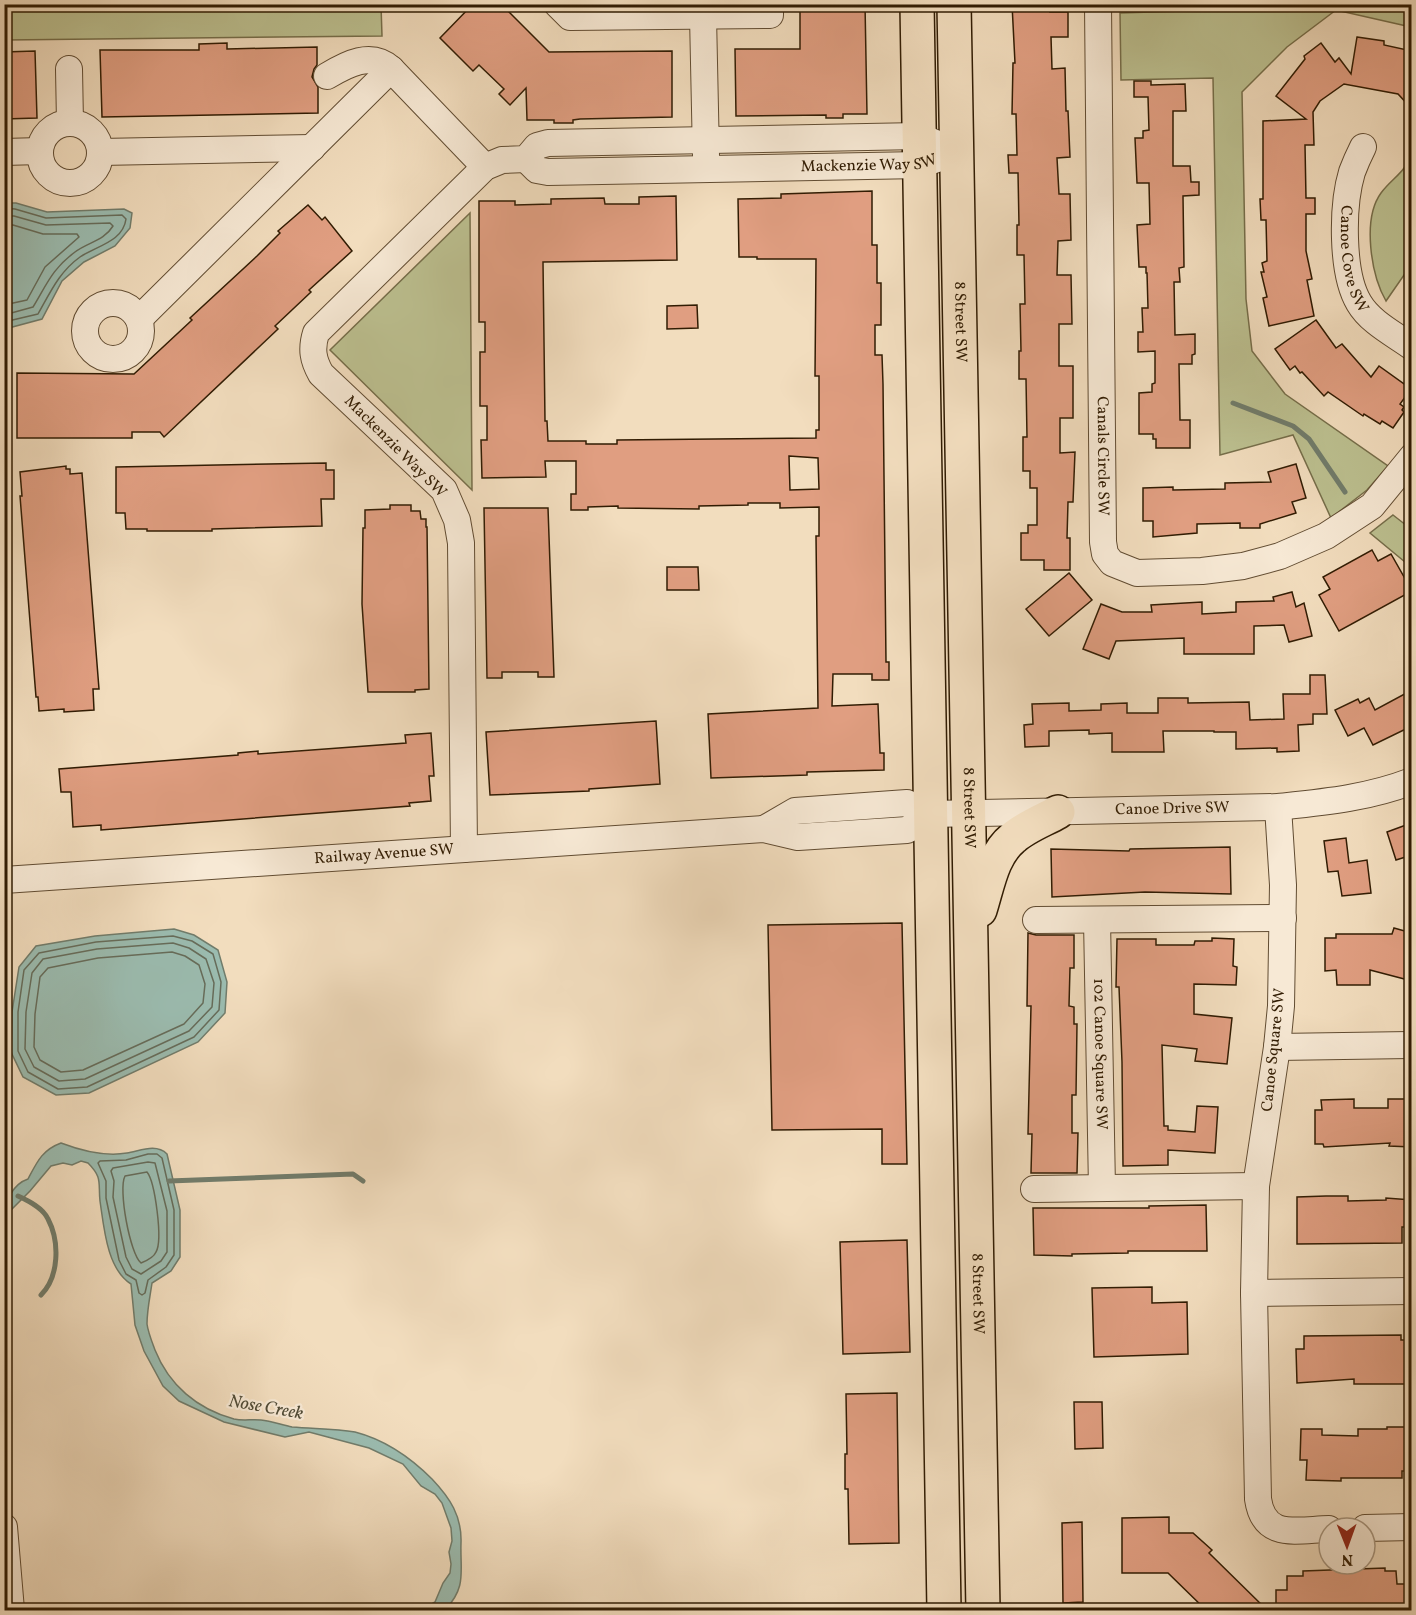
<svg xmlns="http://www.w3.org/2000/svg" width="1416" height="1615" viewBox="0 0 1416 1615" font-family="Vollkorn,serif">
<rect width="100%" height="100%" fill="#f2ddbe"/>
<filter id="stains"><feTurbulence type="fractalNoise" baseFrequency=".00333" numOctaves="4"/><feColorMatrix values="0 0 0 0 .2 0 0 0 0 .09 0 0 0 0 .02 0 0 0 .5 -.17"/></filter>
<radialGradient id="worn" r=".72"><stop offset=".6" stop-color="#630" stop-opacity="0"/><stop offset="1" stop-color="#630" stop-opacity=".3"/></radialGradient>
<g fill="#bcc090" stroke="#766e4a" stroke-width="1.5">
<path d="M1215,4L1411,5V27L1336,10L1287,47L1242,92L1246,299L1252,351L1285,394L1388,466L1367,490L1331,518L1293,435L1220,455L1213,78L1121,80L1120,13L1215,10Z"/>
<path d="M4,5H381L382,36L5,40Z"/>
<path d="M1411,152V265L1386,301C1371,275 1362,219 1381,193C1393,177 1407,172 1411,152Z"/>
<path d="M470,213L472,490L330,350Z"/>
<path d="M1393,515L1411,529V567L1370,533Z"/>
</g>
<g fill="#9bbcb0" stroke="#717c6b" stroke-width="1.5">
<path d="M4,203H16L47,212L124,209L132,213L130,228L115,246L84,262L62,281L42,319L5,329Z"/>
<path d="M174,929L194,935L218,950L227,982L225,1013L198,1042L89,1093L56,1095L23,1077L11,1052L12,1012L19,967L36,946L95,936Z"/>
<path d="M61,1143C82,1151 104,1157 127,1153C140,1151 156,1143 167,1154L180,1210V1257L171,1271L152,1283C150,1297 147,1310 147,1324C148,1332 152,1342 155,1350C169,1385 197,1409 234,1419C243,1421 252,1419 261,1420C271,1421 282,1425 292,1427C313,1429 334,1428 355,1432C386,1440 410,1457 432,1479C450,1498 462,1516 461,1543C460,1572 467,1587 445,1610H422L435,1602L443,1583L450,1573L451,1564L449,1552L452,1541L451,1528L442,1503L435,1494L421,1486L403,1464L369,1448L309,1432L285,1437L224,1422L179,1401L163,1386L144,1351L135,1325L131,1284C107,1269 104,1228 100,1201C98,1183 103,1178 88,1163L81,1161L72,1165L63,1163L51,1166L30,1191L5,1216C4,1202 13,1184 28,1179C37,1162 42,1150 61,1143Z"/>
</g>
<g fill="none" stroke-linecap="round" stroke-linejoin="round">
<g stroke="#666c5a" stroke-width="1.5">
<path d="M4,208L15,209L46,218L122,215L126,219C123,242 96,246 80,257C59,272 50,293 38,314L4,322"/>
<path d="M4,216H14L46,225L110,223L113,226C104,241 88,242 75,252C52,269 47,284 33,307L4,315"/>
<path d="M4,225H13L43,234H77L79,237L45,267L27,300L4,305"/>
<path d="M173,936L192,941L213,954L221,982L219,1010L194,1037L87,1087L58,1089L28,1072L18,1051V1012L24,970L39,953L96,942Z"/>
<path d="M173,943L189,948L206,959L214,983L212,1007L189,1031L85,1079L59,1081L34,1067L25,1049L26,1012L32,973L43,959L97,949Z"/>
<path d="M172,952L185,956L199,965L205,984L203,1003L184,1024L83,1070L61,1072L40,1060L34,1047L35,1014L40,977L48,968L98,958Z"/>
<path d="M148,1154H157L162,1158L174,1210V1255L166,1267L148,1280L145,1293L142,1295L139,1293L136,1280L126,1274L119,1260L106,1198V1181L98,1163L100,1161L126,1160Z"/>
<path d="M148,1162L155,1163L167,1211V1252L161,1261L141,1274L132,1269L126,1257L113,1197L114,1181L111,1171L113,1168Z"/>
<path d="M147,1172C155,1182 163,1240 156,1252C154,1257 146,1261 141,1263C130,1254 118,1189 125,1176Z"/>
</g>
<g stroke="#717c6b" stroke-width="5">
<path d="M1233,403L1293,426L1309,439L1345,492"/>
<path d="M169,1181L353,1174L363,1181"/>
<path d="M18,1196C29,1201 43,1208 48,1219C60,1242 59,1277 41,1295"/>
</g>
</g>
<g fill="#e09e81" stroke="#311c03" stroke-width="1.5" fill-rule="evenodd">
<path d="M473,4H501L549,52L672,51V117L580,119L573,120V123H554V120H527L526,88L510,105L499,94L504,89L479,65L473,71L440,38Z"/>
<path d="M807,4H865L867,114H843V118H826V115L736,116L735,49H800V9H807Z"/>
<path d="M1012,4H1050V12H1068V37H1051L1052,69L1065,68L1066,111H1068L1070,157L1057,158L1059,194H1070L1071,240L1058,241L1057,275H1071L1072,324H1059V366H1073V418H1060V453L1075,452L1073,502H1068L1067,538H1070V570H1044V560H1021V533H1028V525H1037V488H1030V471H1023V437H1027L1026,379H1019V351H1021L1020,304H1025L1024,255H1017V225H1019L1018,173H1009L1008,155H1017L1016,114H1012L1013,63H1015Z"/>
<path d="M1357,37L1384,41V45L1412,51V109L1398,94L1344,84L1320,101L1313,112L1314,145H1305L1306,198H1315V214H1306V251L1312,279L1307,280L1314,316L1269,326L1263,298L1267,297L1261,272H1264L1262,263L1267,261L1266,220H1261L1260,199H1263V121L1306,119L1276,96L1305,59L1304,56L1321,43L1335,62L1339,58L1351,74Z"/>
<path d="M227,43V49L317,47V65L314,69L312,77L318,87V113L102,117L100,50H199V44Z"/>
<path d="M35,51L37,118L4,119V52Z"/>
<path d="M1134,81H1151V85L1185,84L1186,111H1173V166H1190L1191,182H1199V195L1183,196L1184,267L1179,268L1180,282H1174L1175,335L1195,334V354L1192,355V364H1179L1180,420H1190V448H1156V439H1153V434H1139V393L1152,392V384L1155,383V351L1138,352V332H1143L1142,308H1148L1147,273H1146V267H1139L1137,225L1150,224L1149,183H1137L1135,138H1143V131L1149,130L1148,97H1134Z"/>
<path d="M872,191V245H877V283H881V325H875V355H882L883,384L886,662H889V680H872V674H833L832,706L878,704L880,753H884V770L807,772V775L711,778L708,714L818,708L816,536H819V507L780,508V503H748V505L699,506V509L618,508V506L588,507V510H571V494H576V461H545L546,477L482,478L481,440H487V406H480V352H485V322H479V201H515V205L551,204V199L604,198L605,204H639V197L676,196L677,260L543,262L545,421H547L548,441H586V444H617V440L816,438V430H819V376H815L816,259H757V257H739L738,199L781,198V194ZM789,456L818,458L819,489L790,490Z"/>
<path d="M308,205L322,220L325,217L352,251L309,290L311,292L275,326L278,329L164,437L160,432H132V438H17V373L134,374L192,320L190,318L257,256L280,233L278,231Z"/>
<path d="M697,305L698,328L667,329V306Z"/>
<path d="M1316,320L1336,348L1342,344L1371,377L1379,366L1411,389L1400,404L1404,407L1402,410L1404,412L1393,428L1382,421L1380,424L1364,414L1363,416L1328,392L1324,396L1302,372L1300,373L1295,366L1290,370L1275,349Z"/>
<path d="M326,463V470H334V499H321L322,526L212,529V531H147V529H126L125,513H116V467Z"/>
<path d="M1296,464L1306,498L1292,502L1296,513L1260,524V528H1240V523L1197,524V533L1153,537V521H1143V488L1173,487V490L1225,489V483L1271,482L1268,472Z"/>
<path d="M66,466V469H70V474L82,473L99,689H93L94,710L64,712V709L39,711L38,697H36L20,496H22L20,472Z"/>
<path d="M390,505H411V511H420L421,519H426V527H427L429,689L415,690V692H368L362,604L363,528H365V510L390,509Z"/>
<path d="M484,508H548L554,677H538V672H502V678H487Z"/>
<path d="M1372,550L1378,561L1391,554L1412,591L1339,631L1319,595L1330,589L1323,577Z"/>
<path d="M667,567H698L699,590H667Z"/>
<path d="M1069,573L1092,600L1049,636L1026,609Z"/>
<path d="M1292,592L1296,607L1304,603L1312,636L1289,642L1284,625L1254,626V654H1184V638L1116,641L1109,659L1083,649L1101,604L1122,612H1152L1151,605L1202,602V614L1236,612V602L1274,601L1273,597Z"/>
<path d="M1310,675H1325L1327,714H1313V724L1298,725L1299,751L1277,752V748L1236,749V732H1214V731H1163L1164,752H1112V733L1089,734V730L1049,731V746L1025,747L1024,725L1033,724L1032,704L1069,703V711L1101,710V704L1127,703V713H1158V698H1188V703L1249,702L1250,720L1284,719L1283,694H1310Z"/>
<path d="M1412,690V726L1373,745L1364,728L1348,736L1335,710L1358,699L1360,703L1369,698L1375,710Z"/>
<path d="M656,721L660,784L589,789V791L490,795L486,732Z"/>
<path d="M431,733L434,776H429L431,801L409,803L410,806L101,830V825L73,827L71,792H61L59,769L238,755V753L258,751V754L406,743L405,735Z"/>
<path d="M1406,825L1412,843V855L1396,860L1387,832Z"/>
<path d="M1346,838L1349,863L1367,860L1371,893L1342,896L1338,871L1328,872L1324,841Z"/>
<path d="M1230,847L1231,894L1145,892L1052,897L1051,849L1129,851L1130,849Z"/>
<path d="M902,923L907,1164H882V1129L772,1130L768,925Z"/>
<path d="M1394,928L1412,933V981L1370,970V985H1337L1336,970L1325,971V938H1336V934H1392Z"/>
<path d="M1028,933L1036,935H1074V968H1070L1069,1006L1074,1007V1024H1077L1076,1095H1072V1133H1078L1077,1173H1031L1032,1134H1028L1031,1006H1027Z"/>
<path d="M1212,938L1234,939L1233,966L1237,967L1236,985L1194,984V1014L1232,1018L1227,1064L1195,1061L1197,1049L1162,1045L1164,1126H1168V1130L1195,1132L1197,1106L1218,1107L1215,1153L1168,1150V1165L1123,1166L1122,1062L1119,987H1116L1117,939H1156V945H1194L1195,941H1212Z"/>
<path d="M1354,1099V1108H1388V1099H1412V1147L1389,1146L1390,1143L1324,1147L1323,1144H1315V1110H1322L1321,1100Z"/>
<path d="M1326,1196H1348V1201L1386,1200V1198L1412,1200V1227H1402V1243L1297,1244V1197Z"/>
<path d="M1206,1205L1207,1251H1128V1253L1072,1254V1256L1034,1255L1033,1208H1149V1206Z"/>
<path d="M907,1240L910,1352L843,1354L840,1242Z"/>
<path d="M1152,1287V1303L1187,1302L1188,1354L1094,1357L1092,1288Z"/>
<path d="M1401,1335V1340H1410L1409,1344H1412V1384H1354V1379L1297,1383L1296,1349H1304V1336Z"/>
<path d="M897,1393L899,1543L849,1544L848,1489H845V1454H847L846,1394Z"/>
<path d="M1074,1402H1102L1103,1448L1075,1449Z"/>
<path d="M1387,1427H1412V1466H1407V1471H1402V1478H1341V1481L1306,1480L1307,1460H1300L1301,1429H1322V1435L1358,1436V1429H1387Z"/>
<path d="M1169,1517V1533H1193L1212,1550L1209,1553L1268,1611H1207L1168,1573H1122V1518Z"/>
<path d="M1082,1522L1083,1602L1063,1603L1062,1523Z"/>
<path d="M1385,1568V1571H1396L1397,1584H1412V1611H1276V1590H1287V1576H1303V1571Z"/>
</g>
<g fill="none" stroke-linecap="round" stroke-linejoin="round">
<g stroke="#614c32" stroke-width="28">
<g id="minor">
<path d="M557,4L570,17L770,15V4"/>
<path id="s1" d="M1098,4L1103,542L1105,554L1112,563L1137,573L1202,571L1243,566L1280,556L1326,536L1372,506L1412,457"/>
<path d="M703,16L706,156"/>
<path d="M69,69L70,123"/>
<path d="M327,76C347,64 371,51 391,69"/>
<circle cx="70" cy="153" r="30"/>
<path id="s2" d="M1363,147C1359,155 1355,164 1352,172C1342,205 1341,273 1359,303C1370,322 1394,334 1412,347"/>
<path d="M4,152L40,151"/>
<path d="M100,152L312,148"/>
<path id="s3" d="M526,159L537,170L548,172L920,165L937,159"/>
<circle cx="113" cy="331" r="28"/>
<path d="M139,319L391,69L485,167"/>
<path d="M1278,807L1283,885L1281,1006L1277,1047L1256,1186L1254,1293L1258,1499C1264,1540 1296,1530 1329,1529"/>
<path id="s4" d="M764,829L795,811L907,803L930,814L1278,807C1325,802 1368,798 1412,781"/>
<path d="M464,849L461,543L457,520L444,490L321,374C313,360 311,349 316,333L485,167L502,160L526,159L537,146L548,143L919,136L956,152"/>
<path id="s5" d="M4,880L764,829L798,837L907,830L930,814"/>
<path d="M1036,920L1283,918"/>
<path id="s6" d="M1097,920L1102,1188"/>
<path d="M1277,1047L1410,1045"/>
<path d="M1034,1189L1256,1186"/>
<path d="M1254,1293L1412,1291"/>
<path d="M4,1527L11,1610"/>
<path d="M1365,1528L1412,1527"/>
</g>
</g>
<g stroke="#311c03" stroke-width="36">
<g id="major">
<path d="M917,4L944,1610"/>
<path id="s7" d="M954,4L983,1610"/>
<path d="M980,910C988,885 992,855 1013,838C1025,827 1044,820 1058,812"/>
</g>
</g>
<use href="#minor" stroke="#f7e9d5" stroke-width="26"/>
<use href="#major" stroke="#f2ddbe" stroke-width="33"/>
</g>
<g text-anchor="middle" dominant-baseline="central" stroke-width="4.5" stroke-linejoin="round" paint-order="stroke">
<g font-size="16" fill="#311c03" stroke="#f7e9d5">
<text stroke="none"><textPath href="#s3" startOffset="348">Mackenzie Way SW</textPath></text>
<text stroke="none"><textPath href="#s2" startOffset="116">Canoe Cove SW</textPath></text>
<text stroke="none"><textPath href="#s7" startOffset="318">8 Street SW</textPath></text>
<text transform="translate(395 447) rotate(45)">Mackenzie Way SW</text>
<text stroke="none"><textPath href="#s1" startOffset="452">Canals Circle SW</textPath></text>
<text stroke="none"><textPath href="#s7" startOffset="804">8 Street SW</textPath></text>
<text stroke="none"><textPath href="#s4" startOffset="416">Canoe Drive SW</textPath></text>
<text stroke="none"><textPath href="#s5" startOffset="381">Railway Avenue SW</textPath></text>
<text transform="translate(1274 1050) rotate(-84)">Canoe Square SW</text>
<text stroke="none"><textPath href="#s6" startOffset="134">102 Canoe Square SW</textPath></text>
<text stroke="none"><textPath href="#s7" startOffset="1290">8 Street SW</textPath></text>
</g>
<g font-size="18" font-style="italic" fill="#514c37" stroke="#f7e9d5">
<text transform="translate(266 1408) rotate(10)">Nose Creek</text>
</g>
</g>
<rect width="1416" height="1615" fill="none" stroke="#f2ddbe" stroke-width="24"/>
<rect x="6" y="6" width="1404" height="1603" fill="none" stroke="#311c03" stroke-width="3"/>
<rect x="12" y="12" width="1392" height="1591" fill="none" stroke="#311c03" stroke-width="1.5"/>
<g transform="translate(1347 1546) rotate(179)"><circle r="28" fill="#f7e9d5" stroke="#a89781" stroke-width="1.5"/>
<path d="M0-4.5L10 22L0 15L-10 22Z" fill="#8f2418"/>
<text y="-9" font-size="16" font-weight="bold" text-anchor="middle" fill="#311c03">N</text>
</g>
<rect width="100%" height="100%" filter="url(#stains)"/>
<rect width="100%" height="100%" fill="url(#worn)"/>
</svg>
